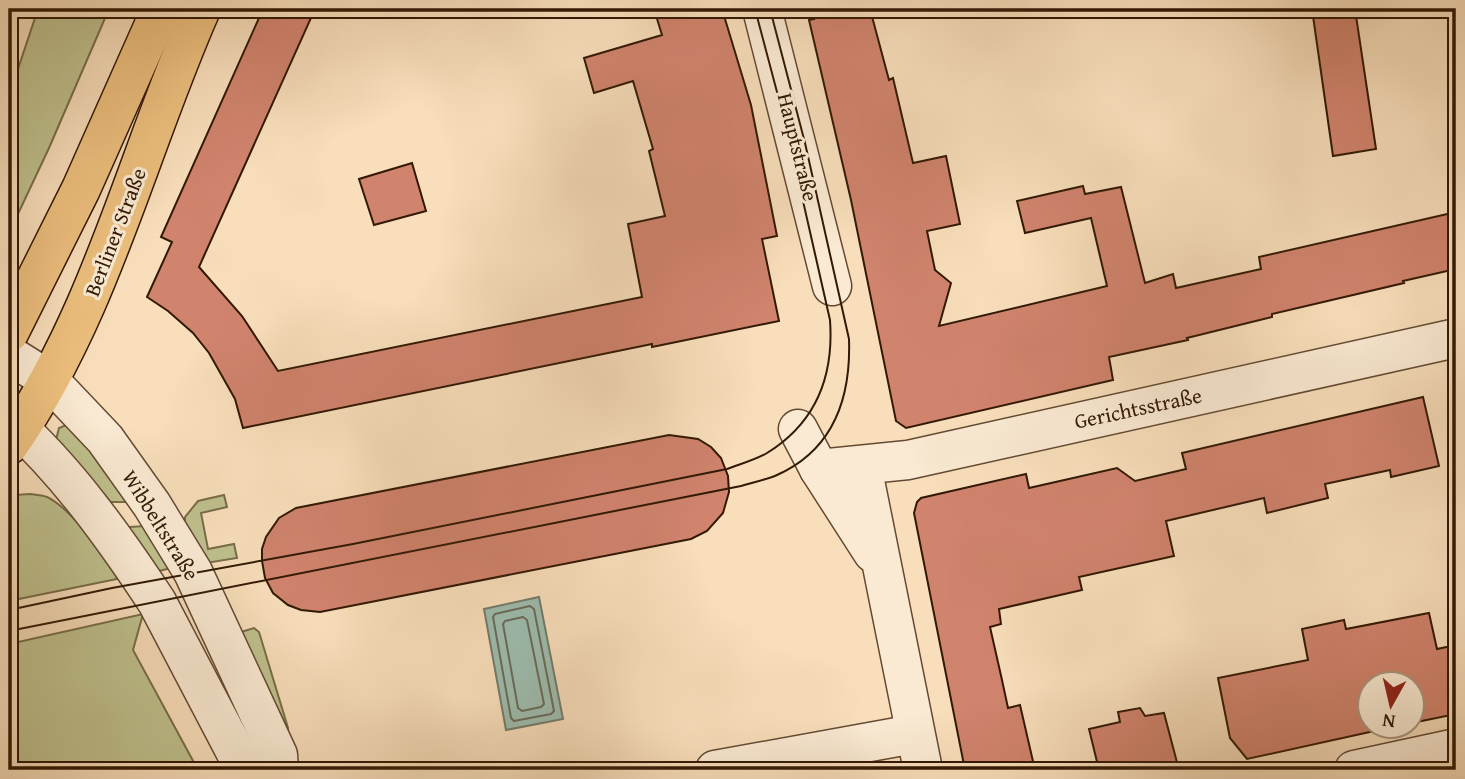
<svg xmlns="http://www.w3.org/2000/svg" width="1465" height="779" viewBox="0 0 1465 779" font-family="'Gentium Book Plus',serif">
<rect width="100%" height="100%" fill="#f8debb"/>
<filter id="stains"><feTurbulence type="fractalNoise" baseFrequency=".00286" numOctaves="4"/><feColorMatrix values="0 0 0 0 .2 0 0 0 0 .09 0 0 0 0 .02 0 0 0 .5 -.17"/></filter>
<radialGradient id="worn" r=".72"><stop offset=".6" stop-color="#630" stop-opacity="0"/><stop offset="1" stop-color="#630" stop-opacity=".3"/></radialGradient>
<g fill="#bfc18e" stroke="#786d49" stroke-width="2">
<path d="M38,9H109L49,148L9,233V96Z"/>
<path d="M64,426H70L77,430L128,502H108L56,440L59,428Z"/>
<path d="M30,494C36,495 42,495 47,497C67,506 112,559 117,579L9,601V498L15,495Z"/>
<path d="M224,495L227,507L201,513L208,549L234,544L237,558L206,563L185,525V517L198,501Z"/>
<path d="M145,526L171,568L155,572L127,529L130,527Z"/>
<path d="M143,614L133,650L198,770H9V644Z"/>
<path d="M254,628L259,632L288,728V731L285,732L241,632Z"/>
</g>
<path fill="#9dbcae" stroke="#727b6a" stroke-width="2" d="M539,597L563,719L506,730L484,609Z"/>
<g fill="none" stroke-linecap="round" stroke-linejoin="round">
<g stroke="#686a59" stroke-width="2">
<path d="M530,606L534,609L554,711L551,714L514,721L511,718L493,617L495,614Z"/>
<path d="M523,617L527,620L544,704L541,707L522,711L518,708L503,624L505,621Z"/>
</g>
</g>
<g fill="#d0836d" stroke="#321904" stroke-width="2">
<path d="M263,9H315L199,267L242,316L278,371L642,297L628,224L665,216L649,151L653,149L633,81L594,93L584,58L662,35L654,9H722L751,105L777,236L762,239L779,321L652,347V344L243,428L235,399L209,353L193,333L168,311L147,297L172,242L161,237Z"/>
<path d="M811,9H870L889,80L893,78L913,163L946,156L960,224L927,231L935,270L951,283L939,326L1107,286L1091,218L1025,233L1017,201L1083,186L1085,194L1121,187L1145,283L1173,274L1176,288L1261,269L1259,257L1456,212V269L1403,281L1404,283L1272,314V317L1187,338L1188,340L1109,357L1113,380L906,428L896,421L851,200L809,20L814,19Z"/>
<path d="M1312,9H1355L1376,149L1333,156Z"/>
<path d="M412,163L426,211L374,225L359,179Z"/>
<path d="M1423,397L1439,466L1391,477L1390,470L1325,484L1328,498L1267,513L1264,498L1166,521L1174,556L1079,577L1082,590L999,609L1001,624L990,627L1002,680L1008,708L1020,705L1035,770H965L914,513L917,502L921,498L1026,474L1029,488L1117,468L1135,481L1186,469L1182,453Z"/>
<path d="M669,435L698,439L711,447L721,458L728,476L729,492L723,513L707,531L691,539L320,612L301,610L288,605L273,593L265,578L262,561V549L266,537L279,518L296,508Z"/>
<path d="M1429,613L1437,649L1456,645V714L1412,723V684H1370V726H1397L1247,759L1230,738L1218,678L1308,660L1302,629L1344,620L1346,629Z"/>
<path d="M1140,708L1145,716L1164,713L1179,770H1099L1089,729L1120,722L1118,712Z"/>
</g>
<g fill="none" stroke-linecap="round" stroke-linejoin="round">
<g stroke="#644a32" stroke-width="41">
<g id="minor">
<path d="M762,9L832,286"/>
<path d="M9,355L49,380L105,439L152,505L193,572L278,755L279,770"/>
<path d="M9,419C67,471 114,537 157,602L245,770"/>
<path d="M798,429L819,469L873,553"/>
<path d="M862,466L923,770"/>
<path d="M819,469L908,460L1456,338"/>
<path d="M715,770L914,734"/>
<path d="M1354,770L1456,748"/>
</g>
</g>
<g stroke="#321904" stroke-width="41">
<g id="major">
<path d="M9,333L81,189L161,9"/>
<path d="M9,445C101,313 137,154 201,9"/>
</g>
</g>
<use href="#minor" stroke="#faead3" stroke-width="38"/>
<use href="#major" stroke="#ecbf7e" stroke-width="38"/>
<g stroke="#321904" stroke-width="2">
<path d="M9,610L112,588L353,544L727,469C740,464 755,460 767,453C817,422 834,376 830,320L786,126L755,9"/>
<path d="M9,631L741,486C753,482 766,480 777,475C835,449 851,397 849,339L805,143L770,9"/>
</g>
</g>
<g text-anchor="middle" dominant-baseline="central" stroke-width="6" stroke-linejoin="round" paint-order="stroke">
<g font-size="21" fill="#321904" stroke="#faead3">
<text transform="translate(798 147) rotate(76)">Hauptstraße</text>
<text transform="translate(115 232) rotate(-69)">Berliner Straße</text>
<text transform="translate(1138 408) rotate(-12)">Gerichtsstraße</text>
<text transform="translate(161 525) rotate(58)">Wibbeltstraße</text>
</g>
</g>
<rect width="1465" height="779" fill="none" stroke="#f8debb" stroke-width="35"/>
<rect x="10" y="10" width="1444" height="758" fill="none" stroke="#321904" stroke-width="3.5"/>
<rect x="18" y="18" width="1430" height="744" fill="none" stroke="#321904" stroke-width="2"/>
<g transform="translate(1391 705) rotate(188)"><circle r="33" fill="#faead3" stroke="#aa9680" stroke-width="2"/>
<path d="M0-5L12 26L0 18L-12 26Z" fill="#8f2418"/>
<text y="-10" font-size="19" font-weight="bold" text-anchor="middle" fill="#321904">N</text>
</g>
<rect width="100%" height="100%" filter="url(#stains)"/>
<rect width="100%" height="100%" fill="url(#worn)"/>
</svg>
